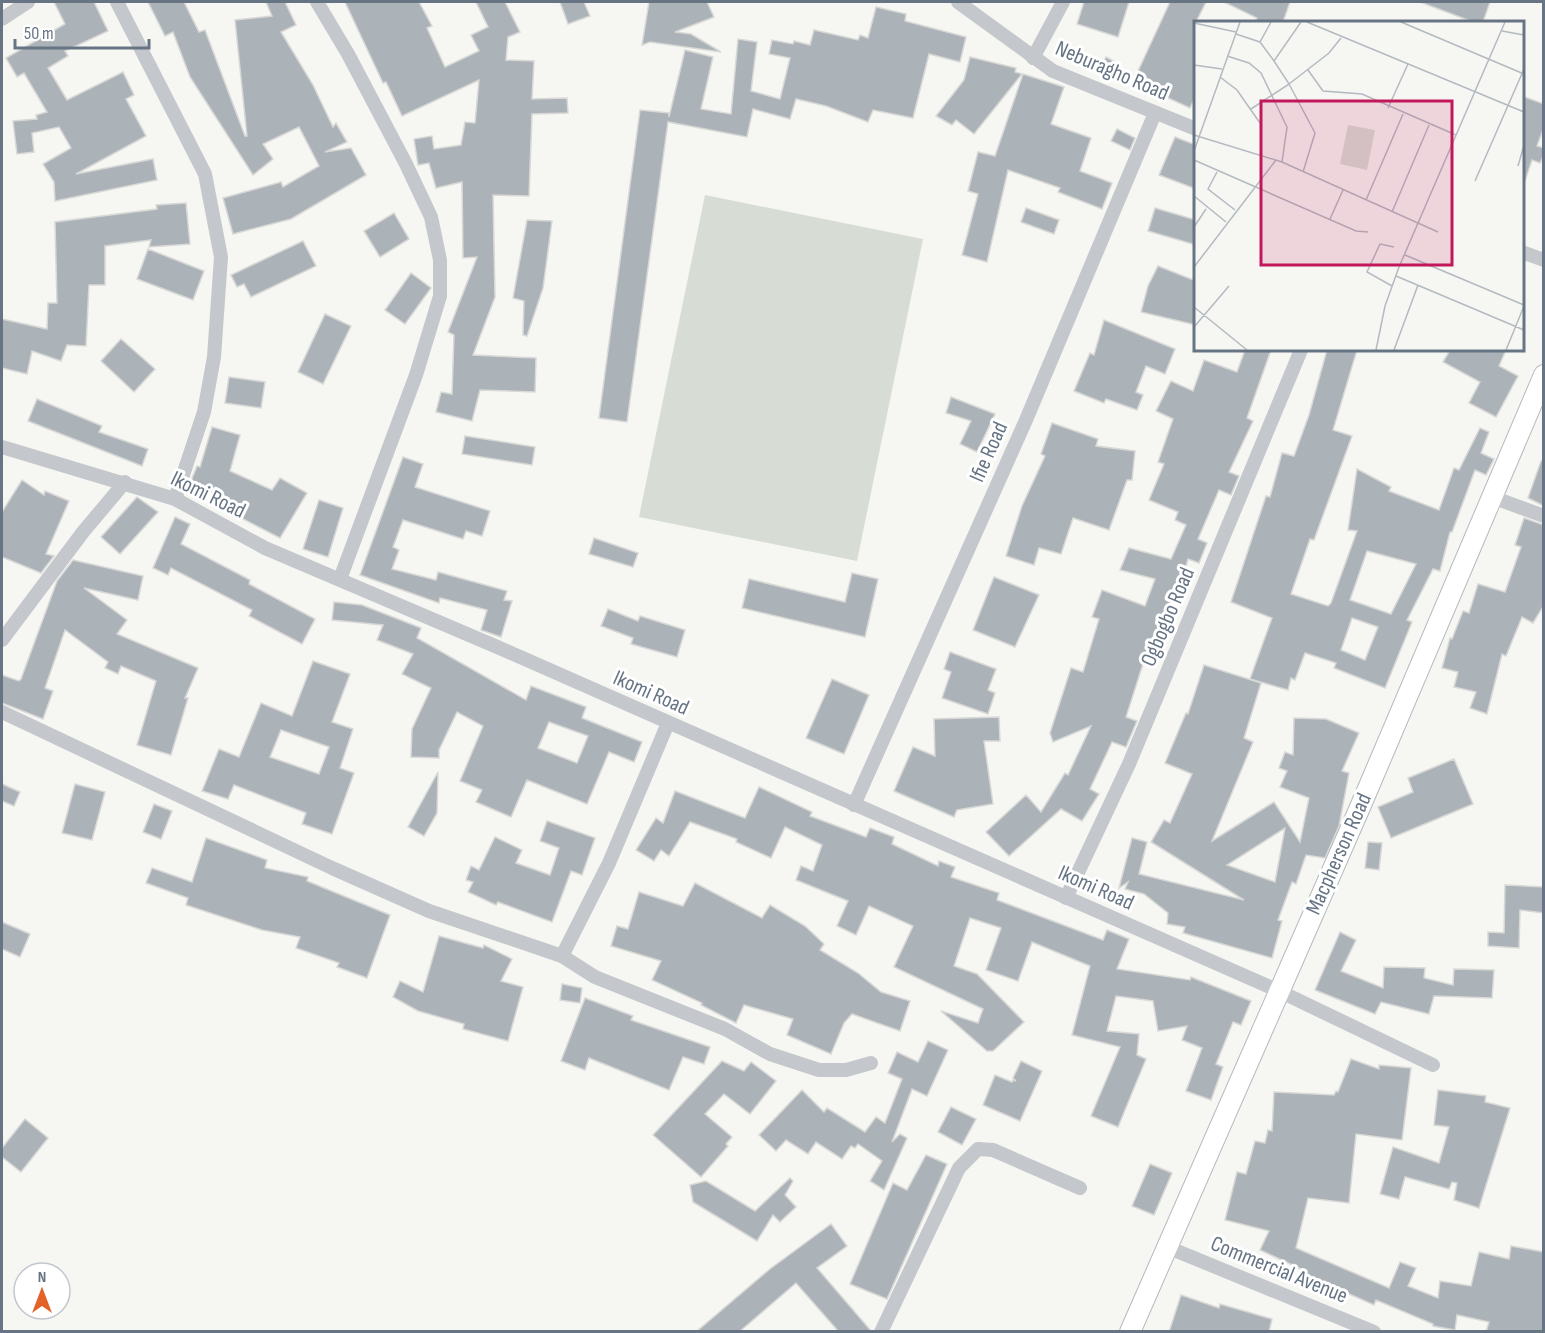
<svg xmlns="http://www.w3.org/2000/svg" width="1545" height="1333" viewBox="0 0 1545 1333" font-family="'Sofia Sans Condensed',sans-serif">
<rect width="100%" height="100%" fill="#f6f6f3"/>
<path fill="#d7ddd4" d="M705,195L923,239L857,561L639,517Z"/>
<g fill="#abb2b8" stroke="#d8d8d6" stroke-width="1.5" fill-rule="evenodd">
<path d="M54,2H94L108,31L65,51L68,56L48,68L67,100L123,72L134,95L126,99L146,136L76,174L153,159L157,180L55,201L54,182L43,164L71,148L59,127L32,133L34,152L17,154L13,121L37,119L36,115L47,112L24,73L17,77L6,58L65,24Z"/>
<path d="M148,2H184L199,32L205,30L245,136H247L235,20L272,16L266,2H285L296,25L281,32L313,85L333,127L336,123L347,142L325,152L351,148L366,175L291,219L233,234L223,198L281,182L283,187L319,166L299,127L263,144L273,159L253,175L190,77L173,32L165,36Z"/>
<path d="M345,2H419L432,26L427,28L445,67L479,51L471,35L488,27L476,2H505L520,32L508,37L506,60L534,61L532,99L567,98L568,113L532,114L529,196L493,195L495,297L473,355L536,358L535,392L480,390L472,421L436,412L441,392L452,394L454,335L448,332L477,257L463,258L462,182L436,188L429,163L418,165L414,139L432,136L434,149L461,145L465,122L475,123L479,80L402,116L386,82L383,83Z"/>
<path d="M560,2H584L590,16L568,24Z"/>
<path d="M649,2H707L714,17L675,32L691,34L721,52L650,42L642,45Z"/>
<path d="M1084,2H1129L1118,37L1077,24Z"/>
<path d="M1170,2H1206L1196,22V95L1190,108L1133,82Z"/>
<path d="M1224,2H1290L1283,22H1255L1257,18Z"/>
<path d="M1420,2H1490L1483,22H1473Z"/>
<path d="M876,7L906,14L905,21L966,37L960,62L929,54L913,118L873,110L868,122L826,106L796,99L790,119L753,109L747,137L668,122L627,422L599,418L640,110L669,113V117L685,50L713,57L701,109L731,114L738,39L757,42L751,91L780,99L790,58L769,54L772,40L793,44L794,41L810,45L814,30L858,40L860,35L868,38Z"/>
<path d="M970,57L1016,68L1015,72L1022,74L974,134L956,120L952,125L936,116L964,80Z"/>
<path d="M1106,57L1119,64L1112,77L1099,70Z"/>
<path d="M1023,74L1064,87L1051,124L1091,138L1080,171L1112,183L1102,209L1058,192L1060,188L1008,170L987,262L962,255L978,194L968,191L978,152L995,156Z"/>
<path d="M1522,96L1544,104V127L1537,146L1544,148V154L1540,163L1532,160L1525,181L1522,180Z"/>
<path d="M1117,129L1135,138L1130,150L1111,141Z"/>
<path d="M1175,137L1196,145V189L1159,175Z"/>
<path d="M186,203L190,244L149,247L151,240L105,246V285H89L86,346L67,345L61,361L32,351L27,374L2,368V319L47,329L48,303H57L55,222L157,209L156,205Z"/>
<path d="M1026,208L1059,220L1054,234L1021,222Z"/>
<path d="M1155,208L1196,220V245L1148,231Z"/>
<path d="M394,213L409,239L380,257L364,231Z"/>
<path d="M527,220L552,221L543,288L527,336L523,335L524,301L513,298Z"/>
<path d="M303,241L316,266L251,297L244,284L237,287L231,275Z"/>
<path d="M148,249L204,271L193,300L137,279Z"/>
<path d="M1158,266L1196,281V325L1141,312L1148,286Z"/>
<path d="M411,273L431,288L405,324L385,310Z"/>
<path d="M325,314L351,326L323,384L298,372Z"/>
<path d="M1104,320L1175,349L1165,374L1146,366L1136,392L1143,395L1137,410L1106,399L1104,403L1074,391L1090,353L1094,355Z"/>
<path d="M121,339L155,369L134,392L101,361Z"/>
<path d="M1245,350H1271L1247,418L1253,421L1229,472L1239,476L1231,495L1219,490L1198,539L1207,543L1199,563L1188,559L1177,599L1173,598L1157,641L1151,639L1126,717L1137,721L1126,747L1112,742L1090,789L1099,794L1082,821L1061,809L1009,856L986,832L1026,795L1041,812L1065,773L1068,775L1091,726L1053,742L1050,733L1071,668L1083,672L1099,619L1092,617L1102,590L1145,606L1155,579L1120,570L1129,548L1171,559L1186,525L1175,520L1178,512L1149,500L1164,464L1158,462L1173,419L1156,411L1171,381L1193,391L1204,360L1237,372Z"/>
<path d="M1327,350H1357L1333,430L1352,436L1314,540L1310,539L1291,594L1328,606L1331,603L1357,531L1348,530L1357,469L1391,487L1389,491L1439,510L1454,468L1459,470L1480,428L1489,432L1481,453L1494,459L1486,475L1475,470L1452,532H1450L1440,571L1433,569L1407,620L1412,622L1385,688L1334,668L1336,663L1305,653L1295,680L1291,678L1288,690L1250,679L1272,618L1231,602L1266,496L1270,497L1282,453L1294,456L1309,415ZM1367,551L1416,564L1391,614L1350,600ZM1352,618L1378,627L1365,660L1341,650Z"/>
<path d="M1450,350H1506L1499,366L1518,376L1496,417L1469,403L1480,382L1443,362Z"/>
<path d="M229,377L265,382L261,408L225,403Z"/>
<path d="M951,397L995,414L977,452L960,444L971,421L946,413Z"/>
<path d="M37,399L102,426L99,432L148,449L142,466L28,421Z"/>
<path d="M1052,423L1098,439L1096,446L1135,451L1132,480H1127L1109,530L1073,518L1061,554L1039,548L1034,565L1006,556L1022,506L1045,456L1041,454Z"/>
<path d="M212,427L240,435L230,471L272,490L280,478L307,493L280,538L224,509L229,498L189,486L197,466L200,467Z"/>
<path d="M465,436L535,447L532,465L462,454Z"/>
<path d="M403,457L423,464L415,487L490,511L482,536L466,531L463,539L403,520L393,547L399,550L392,569L436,580L438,572L507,591L504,600L512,601L501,637L481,630L487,610L440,598L439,603L360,575Z"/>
<path d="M1541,461H1544V506L1528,498Z"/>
<path d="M22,480L44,495L45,491L69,501L46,554L54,556L41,573L2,557V512Z"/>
<path d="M137,497L158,512L120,554L101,537Z"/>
<path d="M319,500L343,508L328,557L303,549Z"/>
<path d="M175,517L190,524L181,544L250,580L249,584L315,619L302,644L249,616L252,610L171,568L168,575L153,568Z"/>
<path d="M1524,518L1544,525V605L1533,623L1522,617L1506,656L1502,654L1487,714L1470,708L1476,692L1454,687L1458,672L1442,668L1450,638L1452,639L1463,611L1469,613L1478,584L1505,592L1521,547L1515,545Z"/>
<path d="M594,538L638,553L633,567L589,554Z"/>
<path d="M73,560L143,576L138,600L84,588L127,620L117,634L198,668L185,698H188L171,755L137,745L156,681L121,666L118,674L105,668L108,662L65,630L45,688L53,691L43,719L2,703V675L19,681L21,679L57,581Z"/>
<path d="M852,573L878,579L865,637L742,608L749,579L845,602Z"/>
<path d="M994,577L1039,595L1015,647L973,630Z"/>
<path d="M334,602L362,605L421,628L417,638L526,700L531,686L586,707L582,718L642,742L634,762L609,752L587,804L527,780L511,817L476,802L482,790L460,781L483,726L457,712L439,750V758L411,757L412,729L431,688L402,674L413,654L377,640L383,625L332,620ZM549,722L588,736L577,763L538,748Z"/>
<path d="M608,609L638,621L640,616L685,630L677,657L631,644L633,638L601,626Z"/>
<path d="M950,652L996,669L988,690L995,693L988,714L942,698L951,672L944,669Z"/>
<path d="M313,661L350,674L332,722L353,729L340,768L354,773L332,834L302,824L306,813L234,785L228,799L202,791L219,749L239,757L261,703L292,716ZM281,730L329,747L319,774L270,757Z"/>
<path d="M1204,665L1261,683L1244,738L1253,742L1212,841L1274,802L1300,842L1309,798L1280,787L1287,771L1279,768L1285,752L1293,755L1294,718L1326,719L1359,733L1342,771L1349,773L1339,826L1325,858L1306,855L1296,884L1292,882L1278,920L1282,921L1272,958L1183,933L1185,927L1167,924L1168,913L1144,894L1125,889L1128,882L1119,888L1132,838L1147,842L1139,874L1244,900L1151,842L1164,820L1170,823L1192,774L1165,763L1186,713L1188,714ZM1285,828L1275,882L1227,865Z"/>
<path d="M832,679L869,695L844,754L806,738Z"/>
<path d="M999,717L1000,741H984L993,804L957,810L954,817L894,791L913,747L935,756L934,719Z"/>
<path d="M1454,759L1473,804L1391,838L1378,807L1413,792L1408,778Z"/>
<path d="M438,772L437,813L424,836L408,827Z"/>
<path d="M2,784L20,792L14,806L2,801Z"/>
<path d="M75,784L105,792L92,840L62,833Z"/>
<path d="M759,787L812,812L810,816L866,837L870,828L894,837L892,844L938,866L939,861L955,867L951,877L999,893L997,900L1103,940L1107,930L1129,939L1117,969L1190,980L1191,977L1251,1001L1241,1025L1233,1022L1216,1064L1223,1067L1211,1100L1186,1091L1202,1048L1182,1040L1187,1026L1158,1031L1153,1001L1116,996L1107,1031L1139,1034L1137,1055L1146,1059L1118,1127L1091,1116L1120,1047L1072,1035L1090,966L1032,942L1018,981L986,970L1001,928L970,918L954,966L977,974L1024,1022L993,1051H987L941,1011L978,1023L983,1009L894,967L913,926L869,906L856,935L837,926L848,901L796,880L801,866L813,871L822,845L785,827L771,858L736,842L737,839L690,822L669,856L661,850L654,861L636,850L656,818L663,823L675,791L745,818Z"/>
<path d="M154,804L172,811L161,839L143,832Z"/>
<path d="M547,821L595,838L582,875L571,871L552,922L498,902L496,905L468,892L473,882L466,880L471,866L479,870L495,837L522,850L516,863L550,875L559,848L540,841Z"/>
<path d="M206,838L267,860L265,868L308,877L307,881L390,915L367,978L337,967L339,963L296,948L300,937L262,930L186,905L188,898L146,883L152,868L192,882Z"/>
<path d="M1368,842L1382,843L1379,870L1365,868Z"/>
<path d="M695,883L762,918L770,905L805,926L824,944L820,950L858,973L881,992L910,1001L900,1031L852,1014L844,1023L831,1054L787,1035L793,1019L744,1005L736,1023L701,1005L702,1003L652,980L661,961L611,946L617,926L628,929L639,892L683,906Z"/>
<path d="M1505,885L1544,887V913L1520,910L1519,948L1488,946V932L1504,933Z"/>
<path d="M2,922L30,934L20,957L2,949Z"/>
<path d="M1340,932L1356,940L1341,971L1383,988L1384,967L1425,968L1424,978L1453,985L1454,969L1494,970L1492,998L1434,996L1429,1014L1381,1002L1375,1014L1315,990Z"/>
<path d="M439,936L483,948L484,945L512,959L501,981L523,987L508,1041L463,1029L464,1024L418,1011L393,997L400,981L423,992Z"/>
<path d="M562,984L582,988L580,1003L560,1000Z"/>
<path d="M585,998L633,1016L631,1020L710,1047L704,1064L683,1057L669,1090L589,1058L585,1070L561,1061Z"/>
<path d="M928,1041L948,1050L927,1096L912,1089L892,1142L900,1134L907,1138L884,1190L870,1181L882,1161L858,1144L855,1148L851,1146L842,1159L816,1142L808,1154L786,1140L776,1151L759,1135L802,1090L824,1112L827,1108L865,1132L876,1117L885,1123L902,1079L888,1073L897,1052L918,1062Z"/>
<path d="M1351,1059L1379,1069V1065L1411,1068L1402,1140L1356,1134L1349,1203L1308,1198L1296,1248L1389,1288L1400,1262L1416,1268L1408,1286L1438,1298L1440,1281L1471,1286L1479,1252L1509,1259L1511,1246L1544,1252V1332H1486L1489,1322L1457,1315L1455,1330L1433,1326V1324L1376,1300L1374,1305L1302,1273L1303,1270L1260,1250L1269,1231L1225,1220L1237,1172L1246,1174L1255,1141L1265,1143L1268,1130L1272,1131L1274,1092L1334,1095L1336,1091L1338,1092Z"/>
<path d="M722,1061L744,1071L751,1062L776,1081L750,1114L724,1094L705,1114L732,1137L726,1144L728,1146L701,1177L653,1135Z"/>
<path d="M1021,1061L1042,1071L1020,1121L983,1105L995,1075L1012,1082L1013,1080L1016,1081L1013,1078Z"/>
<path d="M1438,1090L1486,1096L1485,1102L1510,1108L1479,1208L1454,1200L1457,1183L1452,1182L1449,1189L1405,1177L1399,1199L1380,1194L1393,1147L1439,1163L1449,1127L1434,1125Z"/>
<path d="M951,1107L976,1119L962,1145L938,1132Z"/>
<path d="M25,1119L48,1138L21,1172L2,1157V1148Z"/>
<path d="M926,1155L947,1164L887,1299L850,1284L893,1183L907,1190Z"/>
<path d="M1150,1164L1172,1173L1154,1215L1132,1206Z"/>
<path d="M790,1178L793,1181L785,1195L796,1207L780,1222L773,1215L757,1241L693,1202L690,1185L706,1181L755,1211Z"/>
<path d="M831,1224L847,1246L817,1268L872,1332H839L796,1283L739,1332H696L770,1269Z"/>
<path d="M1181,1295L1219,1308L1220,1304L1272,1319L1269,1332H1169Z"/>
</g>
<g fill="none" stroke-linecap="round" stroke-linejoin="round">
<g stroke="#b4b9be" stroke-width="22">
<path id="secondary" d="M1130,1332L1361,805L1544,375"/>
</g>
<g stroke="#c4c7cb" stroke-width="14">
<path d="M117,2L205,174L221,257L214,357L204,412L175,499"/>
<path d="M317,2L348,54L406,164L431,217L440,260V296L416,375L340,579"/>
<path d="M958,2L1053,71L1196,129"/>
<path d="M2,19L28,2"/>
<path d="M1033,58L1063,2"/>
<path d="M1522,252L1544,260"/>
<path d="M2,447L175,499L265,548L495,646L1279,991L1433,1065"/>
<path d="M1492,497L1544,516"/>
<path d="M2,640L83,532L125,482"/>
<path d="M2,712L332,868L429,911L562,956L595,977L725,1029L770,1054L819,1070H846L871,1063"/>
<path d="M854,805L1026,420L1155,113"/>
<path d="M1066,898L1129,764L1301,350"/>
<path d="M562,956L609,863L668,723"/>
<path d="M1167,1247L1374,1332"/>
<path d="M881,1332L959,1168L978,1149L993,1150L1080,1188"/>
</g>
<use href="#secondary" stroke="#fff" stroke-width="20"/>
</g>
<g text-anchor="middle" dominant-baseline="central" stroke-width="6" stroke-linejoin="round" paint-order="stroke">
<g font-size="22" fill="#667484" stroke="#fff">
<text transform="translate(1112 71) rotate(23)">Neburagho Road</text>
<text transform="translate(989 452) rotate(-66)">Ifie Road</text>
<text transform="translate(208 495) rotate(26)">Ikomi Road</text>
<text transform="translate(1168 617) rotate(-67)">Ogbogbo Road</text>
<text transform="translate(651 693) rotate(24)">Ikomi Road</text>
<text transform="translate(1339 854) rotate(-66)">Macpherson Road</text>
<text transform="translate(1096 888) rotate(24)">Ikomi Road</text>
<text transform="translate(1279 1270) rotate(22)">Commercial Avenue</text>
</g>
</g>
<g transform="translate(1194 21)">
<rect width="330" height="330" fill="#f6f6f3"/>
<path d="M154,104L181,109L173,149L146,143Z" fill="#d7ddd4"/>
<path fill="none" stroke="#b3bac0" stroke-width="1.5" d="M113,1L330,91M207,1L330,53M0,2L42,11M308,10L330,14M42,13L66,21L77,1M66,21L80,40L107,1M33,35L55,42L67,52L93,106L88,141M80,40L95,63L135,32L147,17M0,44L28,48M114,49L129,70L168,73L262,114M26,56L43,69L66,102M194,87L214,43M57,88L95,63L121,112L109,151M0,114L88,141L244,211M0,130L46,1M0,139L162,210L174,211M324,145L330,124M23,151L14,168L41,189M281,160L330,48M0,175L32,201M172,179L209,93M198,191L235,104M136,198L149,169M0,206L12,188M211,234L330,284M0,246L82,139M202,255L330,309M198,265L173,251L186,223L200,226M0,286L53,329M0,306L35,265M182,329L191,285L205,246L311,1M200,329L224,264M312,329L330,285"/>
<path fill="#c2185b" fill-opacity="0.15" stroke="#c2185b" stroke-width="3" d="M67,80H258V244H67Z"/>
<rect width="330" height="330" fill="none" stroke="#667484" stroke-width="3"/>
</g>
<rect width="1545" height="1333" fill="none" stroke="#667484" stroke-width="6"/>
<g transform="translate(42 1291)"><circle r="28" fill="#ffffff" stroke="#c2c7ce" stroke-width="1.5"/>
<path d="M0-4.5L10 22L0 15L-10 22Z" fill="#e26228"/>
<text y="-9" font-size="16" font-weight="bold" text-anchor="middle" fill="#667484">N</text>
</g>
<path d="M15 39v9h134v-9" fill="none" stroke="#667484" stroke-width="3"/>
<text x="24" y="39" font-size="18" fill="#667484" stroke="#ffffff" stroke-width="4.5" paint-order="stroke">50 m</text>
</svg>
